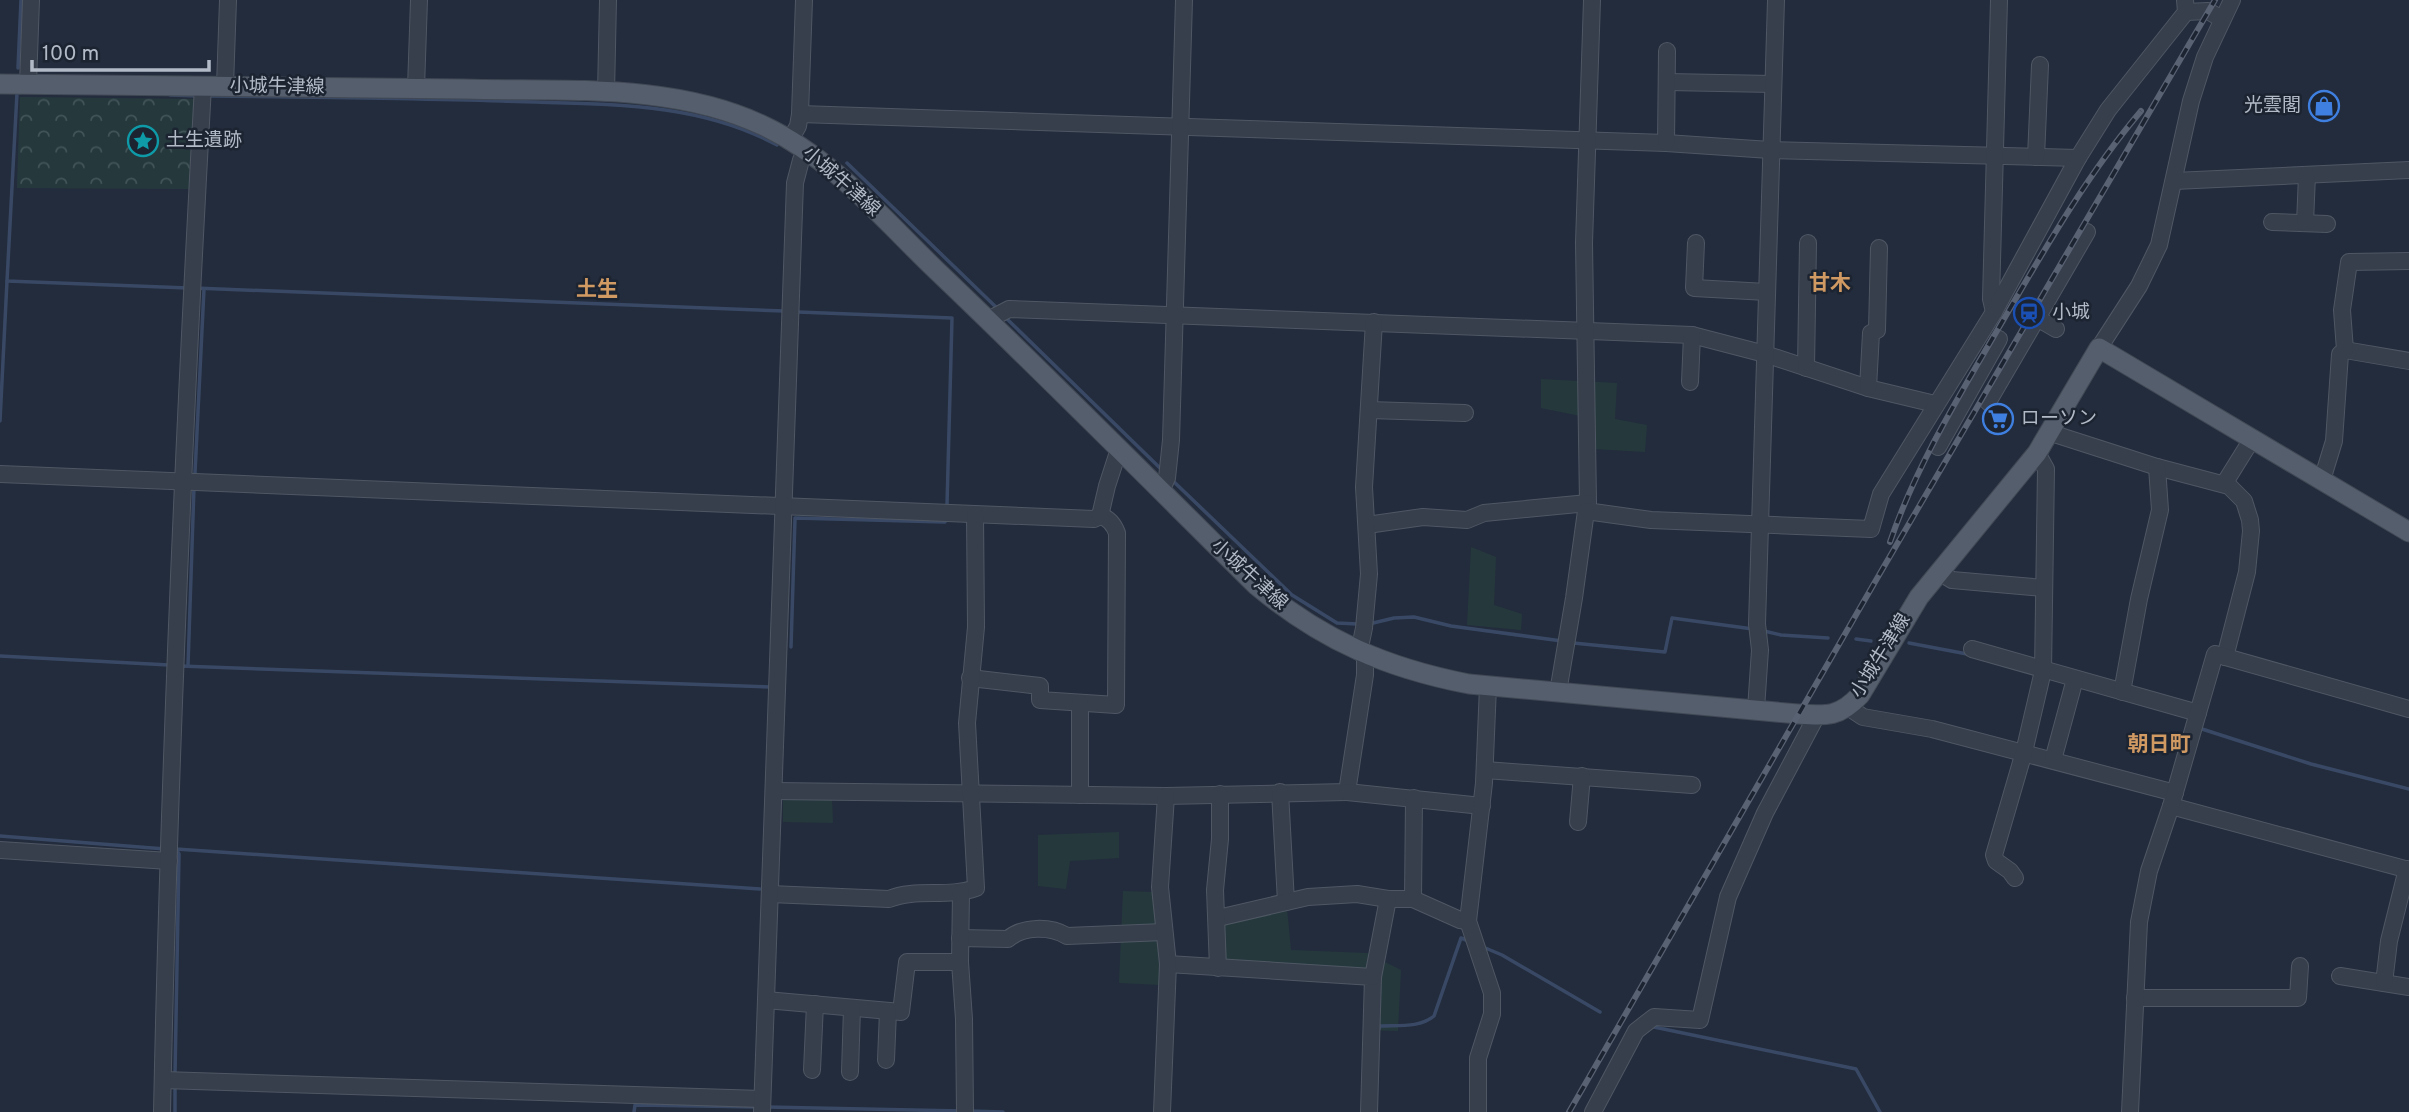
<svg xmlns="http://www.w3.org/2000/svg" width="2409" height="1112" viewBox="0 0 2409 1112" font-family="Overpass,'Noto Sans JP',sans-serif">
<defs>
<pattern id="park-crowns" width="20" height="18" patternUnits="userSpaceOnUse" patternTransform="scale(1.75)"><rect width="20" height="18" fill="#25393d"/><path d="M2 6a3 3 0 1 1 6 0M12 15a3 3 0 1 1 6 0" fill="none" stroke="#425458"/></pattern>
</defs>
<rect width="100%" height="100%" fill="#232c3c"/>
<path fill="url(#park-crowns)" d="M20,97L196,99L192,189L17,188Z"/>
<g fill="#25393d">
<path d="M1541,379L1617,383L1615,419L1647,425L1645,452L1594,449L1590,418L1541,408Z"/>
<path d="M1471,547L1496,557L1494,605L1522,614L1521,630L1467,625Z"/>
<path d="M783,798L832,799L833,823L783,822Z"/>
<path d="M1119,832V858L1070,861L1066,889L1038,886V835Z"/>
<path d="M1123,891L1153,892L1161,985L1119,983Z"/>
<path d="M1287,908L1291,950L1367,953L1401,970L1398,1031L1365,1030V984L1224,976L1222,922Z"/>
</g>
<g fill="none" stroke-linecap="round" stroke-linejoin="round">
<g stroke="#394965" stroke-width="3.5">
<path d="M18,68L21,0"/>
<path d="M19,93H17L7,281L188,288"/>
<path d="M170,95L198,96"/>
<path d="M209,96C306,97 404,98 502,101C596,105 692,99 777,145"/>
<path d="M847,163L999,310"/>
<path d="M195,288L784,311"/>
<path d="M798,312L952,318L947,505"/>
<path d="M1004,316L1161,469"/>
<path d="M0,421L7,281"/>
<path d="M195,473L204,289"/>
<path d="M1172,480L1292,595L1337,623L1358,624"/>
<path d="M1369,624L1394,618L1414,617L1451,626L1562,641"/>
<path d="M1764,631L1781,635L1828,638"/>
<path d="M1856,639L1871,641"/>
<path d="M1573,643L1665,652L1672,618L1753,629"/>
<path d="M1909,643L1967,654"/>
<path d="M791,647L795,518L945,522"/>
<path d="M0,656L169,665"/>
<path d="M180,666L771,687"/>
<path d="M188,666L194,487"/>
<path d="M2202,729L2311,764L2409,789"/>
<path d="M0,836L165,849"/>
<path d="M176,849L760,889"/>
<path d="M1483,947L1502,955L1600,1012"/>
<path d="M1654,1027L1856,1069L1880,1112"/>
<path d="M1377,1033L1380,1026C1398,1025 1420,1028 1434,1016L1461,938L1469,941"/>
<path d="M175,1075L179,854L176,849"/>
<path d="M767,1107L962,1111"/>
<path d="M970,1111L1003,1112"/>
<path d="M175,1112V1086"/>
<path d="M634,1112L635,1105L759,1107"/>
</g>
<g stroke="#4f5764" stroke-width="18">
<g id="minor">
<path d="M2186,12L2208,11L2222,19"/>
<path d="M1667,82L1773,84"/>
<path d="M28,84L31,0"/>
<path d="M225,86L228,0"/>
<path d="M416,88L419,0"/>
<path d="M606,93L608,0"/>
<path d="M800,114L1666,143L1770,150L2078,158"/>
<path d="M790,140L798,126L800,114L804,0"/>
<path d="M1666,143L1667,51"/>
<path d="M2036,157L2040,65"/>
<path d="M2174,181L2409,170"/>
<path d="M2272,222L2327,224"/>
<path d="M2305,223L2307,175"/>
<path d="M1696,243L1694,288L1767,292"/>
<path d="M1994,312L1991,299L1999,0"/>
<path d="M2037,318L2087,232"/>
<path d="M988,320L1009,309L1692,335L1765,354L1868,388L1935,404"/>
<path d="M2099,348L2139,286L2159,245L2191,101L2205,57L2232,0"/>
<path d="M2345,350L2409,361"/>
<path d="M1806,368L1808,243"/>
<path d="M1690,382L1692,335"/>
<path d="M1868,388L1871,333L1877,330L1879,248"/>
<path d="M1988,402L2037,318L2056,329"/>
<path d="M1369,410L1465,413"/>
<path d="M2051,433L2157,467L2229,486L2244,501L2250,520L2251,531L2247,572L2225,657"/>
<path d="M1938,447L1999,339"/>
<path d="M0,474L1094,519L1100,516L1107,486L1119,449"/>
<path d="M2322,480L2334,441L2340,354L2345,350L2342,310L2349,262L2409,261"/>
<path d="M2224,484L2252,439"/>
<path d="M1161,491L1167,478L1171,440L1184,0"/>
<path d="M1588,503L1584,243L1592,0"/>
<path d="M1367,525L1423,517L1467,520L1484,513L1588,503L1586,511L1651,520L1871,529L1881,494L1994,312L2078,158L2108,110L2186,12L2185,0"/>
<path d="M1939,572L1952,580L2044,588"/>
<path d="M1972,649L2198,713"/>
<path d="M1359,652L1364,628L1369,574L1364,487L1374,322"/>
<path d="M970,678L1040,686V700L1116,705L1117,533C1114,525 1109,518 1100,516"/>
<path d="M1558,692L1574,598L1586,511"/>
<path d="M2122,692L2139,599L2160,510L2157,467"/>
<path d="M1848,707L1863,717L1932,729L2175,793"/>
<path d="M1756,709L1760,650L1757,624L1776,0"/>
<path d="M2053,760L2075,679"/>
<path d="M1485,770L1692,785"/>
<path d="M774,791L1166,796L1347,792L1365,675V655"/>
<path d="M1280,792L1286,902"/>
<path d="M1347,792L1482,806"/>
<path d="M1080,795V703"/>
<path d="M2171,806L2409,870"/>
<path d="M1578,822L1582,776"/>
<path d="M0,850L169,861"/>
<path d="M2015,878L2010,871L1996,861L1994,855L2024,752L2043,671L2046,469L2037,453"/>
<path d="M770,894L889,899C916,888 947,898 976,888L967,723L976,627L975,515"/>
<path d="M1413,899L1414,798"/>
<path d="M1218,918L1308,897L1357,894L1388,899H1413L1460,920L1468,921"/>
<path d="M960,938L1008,939C1023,926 1050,926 1067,936L1164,932"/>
<path d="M960,962L964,1019L965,1112"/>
<path d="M1168,964L1373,977L1369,1112"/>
<path d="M1218,968L1215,890L1220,839V794"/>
<path d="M2340,976L2409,987"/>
<path d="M1373,977L1388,899"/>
<path d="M2384,983L2389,941L2407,869"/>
<path d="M2135,998H2298L2300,966"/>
<path d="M766,1000L901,1012L907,962H960L961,893"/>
<path d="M886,1060L888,1011"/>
<path d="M812,1070L815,1004"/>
<path d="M850,1072L852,1008"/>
<path d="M163,1080L762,1099"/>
<path d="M162,1112C169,770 184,428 203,86"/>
<path d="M762,1112L795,183L801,160L807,151"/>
<path d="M1162,1112L1168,964L1160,887L1166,796"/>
<path d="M1478,1112V1058L1492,1014V993L1468,921L1484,783L1488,686"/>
<path d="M1593,1112L1636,1031L1654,1017L1700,1020L1728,897L1765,813L1817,715"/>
<path d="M2130,1112L2139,922L2149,871L2171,806L2215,654L2409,709"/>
</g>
</g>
<g stroke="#404855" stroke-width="21">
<path id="major" d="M0,84C155,86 310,86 464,89C564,92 672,82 764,126C832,158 883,219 936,270C1044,373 1150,480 1257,586C1322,640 1386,668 1469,684L1798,714C1827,716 1840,717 1860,695L1919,597L2037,453L2099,348L2409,532"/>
</g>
<use href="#minor" stroke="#373f4c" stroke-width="16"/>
<use href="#major" stroke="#555e6c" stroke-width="19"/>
<g stroke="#596273" stroke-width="6">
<g id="rail">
<path d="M1890,542C1916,466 1958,398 1998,329C2042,254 2085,177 2141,111"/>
<path d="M1569,1112L1879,575L2215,0"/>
</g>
</g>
<use href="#rail" stroke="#1c2431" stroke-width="3.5" stroke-dasharray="10" stroke-linecap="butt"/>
</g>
<defs>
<g id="shop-ring" transform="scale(1.575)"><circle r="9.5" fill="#1c2431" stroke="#3f7fe0" stroke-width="1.5"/><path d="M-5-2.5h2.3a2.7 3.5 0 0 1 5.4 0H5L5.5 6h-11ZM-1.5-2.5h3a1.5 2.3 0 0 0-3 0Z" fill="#3f7fe0"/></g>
<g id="sight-ring" transform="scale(1.575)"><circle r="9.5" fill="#1c2431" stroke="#0f9aa8" stroke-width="1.5"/><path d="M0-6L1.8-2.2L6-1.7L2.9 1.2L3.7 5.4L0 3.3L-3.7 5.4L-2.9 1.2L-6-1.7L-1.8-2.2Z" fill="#0f9aa8"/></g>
<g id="station-ring" transform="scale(1.575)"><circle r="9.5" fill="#1c2431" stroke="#1a4fb4" stroke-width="1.5"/><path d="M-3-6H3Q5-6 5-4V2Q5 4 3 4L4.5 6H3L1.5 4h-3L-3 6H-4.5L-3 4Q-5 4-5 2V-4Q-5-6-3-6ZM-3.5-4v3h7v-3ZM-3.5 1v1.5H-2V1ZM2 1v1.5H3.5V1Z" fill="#1a4fb4"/></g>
<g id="supermarket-ring" transform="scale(1.575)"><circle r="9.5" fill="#1c2431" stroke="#3f7fe0" stroke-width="1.5"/><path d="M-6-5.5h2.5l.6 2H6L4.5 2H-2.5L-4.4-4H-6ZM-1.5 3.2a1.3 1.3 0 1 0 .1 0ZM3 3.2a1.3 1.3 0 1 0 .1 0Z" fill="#3f7fe0"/></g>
</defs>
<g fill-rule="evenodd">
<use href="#shop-ring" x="2324" y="106"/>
<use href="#sight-ring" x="143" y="141"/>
<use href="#station-ring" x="2029" y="313"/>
<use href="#supermarket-ring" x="1998" y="419"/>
</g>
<g text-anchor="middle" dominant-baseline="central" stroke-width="5" stroke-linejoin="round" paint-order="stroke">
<g font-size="19" fill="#b3bac7" stroke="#1c2431">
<text transform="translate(277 87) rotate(1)">小城牛津線</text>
<text transform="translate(841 182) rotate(41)">小城牛津線</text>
<text transform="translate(1249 575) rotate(42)">小城牛津線</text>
<text transform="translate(1881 656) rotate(-58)">小城牛津線</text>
</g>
<g font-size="19" fill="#b3bac7" stroke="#1c2431" text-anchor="start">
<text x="2301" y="106" text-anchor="end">光雲閣</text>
<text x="166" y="141">土生遺跡</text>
<text x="2052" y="313">小城</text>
<text x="2021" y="419">ローソン</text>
</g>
<g font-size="21" font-weight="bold" fill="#d29a63" stroke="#1c2431">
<text x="1830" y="284">甘木</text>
<text x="597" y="290">土生</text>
<text x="2159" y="745">朝日町</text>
</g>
</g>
<path d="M32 60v10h177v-10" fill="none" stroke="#b3bac7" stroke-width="3.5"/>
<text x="42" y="60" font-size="21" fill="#b3bac7" stroke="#1c2431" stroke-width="5" paint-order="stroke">100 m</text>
</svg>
